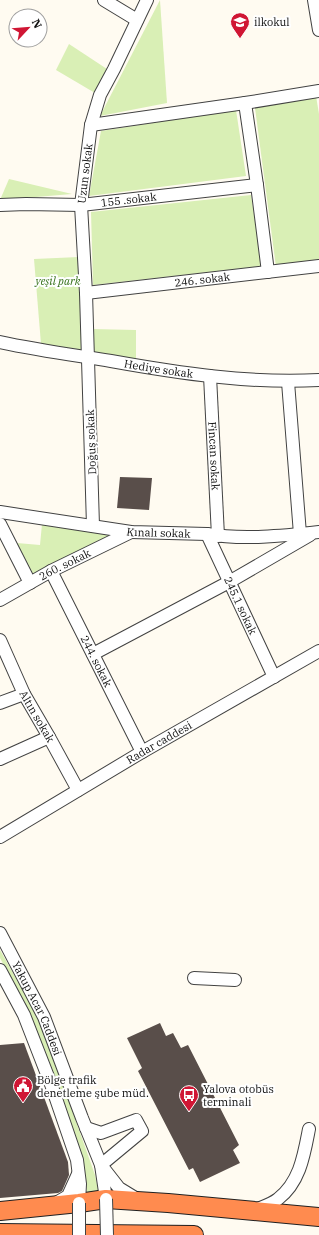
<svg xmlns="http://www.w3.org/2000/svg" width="319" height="1235" viewBox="0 0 319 1235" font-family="'IBM Plex Serif',serif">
<rect width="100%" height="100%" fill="#fffbf1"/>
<g fill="#d9efb5">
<path d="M160,0L167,103L100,116Z"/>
<path d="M69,44L107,69L95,93L56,70Z"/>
<path d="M316,96L319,114V261L276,267L255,108Z"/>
<path d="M236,110L246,176L89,196L101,131Z"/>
<path d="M9,179L72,194L0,200Z"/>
<path d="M251,195L262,266L93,285L91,212Z"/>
<path d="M79,257L84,350L41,344L34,259Z"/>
<path d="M92,329L136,330V360L93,353Z"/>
<path d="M42,524L112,534L33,574L17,543L40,545Z"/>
<path d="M0,950L35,1012L61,1079L95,1175L99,1195L88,1197L83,1165L26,1007L0,958Z"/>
</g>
<g fill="#594e4a">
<path d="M120,477L152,478L149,510L117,508Z"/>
<path d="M160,1023L166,1036L173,1033L181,1048L188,1045L239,1145L233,1150L240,1163L200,1182L193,1168L189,1170L138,1071L142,1068L127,1038Z"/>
<path d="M24,1043L68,1162L69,1175L62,1191L58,1193L0,1198V1045Z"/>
</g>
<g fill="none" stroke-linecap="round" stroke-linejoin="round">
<g stroke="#424242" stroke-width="14">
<g id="minor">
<path d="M104,0L137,20"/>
<path d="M314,0L319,30"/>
<path d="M245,103L257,185L268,272"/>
<path d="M91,125L245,103L319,91"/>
<path id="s1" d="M0,205L26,204L81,205L257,185"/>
<path id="s2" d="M86,293L319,266"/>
<path id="s3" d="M0,342C37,350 74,355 111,361C178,373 251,384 319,380"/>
<path id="s4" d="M210,376L218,536"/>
<path d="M288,382L300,534"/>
<path id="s5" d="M0,512L131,532L207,534C242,540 283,536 319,532"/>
<path d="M0,524L30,583"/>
<path id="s6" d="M93,526L86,293L81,205L91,125L100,95L114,69L147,0"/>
<path id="s7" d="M207,534L274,677"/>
<path id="s8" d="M51,571L142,752"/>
<path id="s9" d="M0,600L51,571L131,532"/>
<path id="s10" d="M0,640L24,694L49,737L78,790"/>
<path d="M93,654L229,582L310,535"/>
<path d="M0,703L24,694"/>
<path d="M0,759L49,737"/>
<path id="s11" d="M0,837L142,752L319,651"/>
<path id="s12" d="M0,933L44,1017L82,1118L101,1165L106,1199"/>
<path d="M0,970L24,1015L52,1087L77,1160L80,1184L79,1203"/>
<path d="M194,978L235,980"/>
<path d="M86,1128L101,1133L136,1120L142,1131L101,1165L119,1188L137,1199"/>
<path d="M56,1203L68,1196L78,1174"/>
<path d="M255,1210C262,1207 272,1204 278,1199C300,1182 304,1155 309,1129"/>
</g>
</g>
<g stroke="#202020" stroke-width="20">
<g id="highway">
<path d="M0,1211L79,1203L106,1199L168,1203L319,1217"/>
<path d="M0,1233L194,1235"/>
</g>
</g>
<use href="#minor" stroke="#fff" stroke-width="12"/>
<use href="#highway" stroke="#ff8b4f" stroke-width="18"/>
<g stroke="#424242" stroke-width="14" stroke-linecap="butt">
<g id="minor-bridge">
<path d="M106,1199L107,1235"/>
<path d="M79,1203V1235"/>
</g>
</g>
<use href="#minor-bridge" stroke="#fff" stroke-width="12"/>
</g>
<defs>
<g id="school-pin" transform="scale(1)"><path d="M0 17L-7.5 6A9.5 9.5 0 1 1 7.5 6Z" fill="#d01634" stroke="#fff"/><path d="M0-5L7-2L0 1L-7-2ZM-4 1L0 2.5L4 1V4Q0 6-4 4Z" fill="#fff"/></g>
<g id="civic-pin" transform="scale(1)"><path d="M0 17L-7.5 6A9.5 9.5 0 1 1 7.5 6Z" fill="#d01634" stroke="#fff"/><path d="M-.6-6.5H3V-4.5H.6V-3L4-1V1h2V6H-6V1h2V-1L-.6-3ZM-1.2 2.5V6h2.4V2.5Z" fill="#fff"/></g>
<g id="bus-pin" transform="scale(1)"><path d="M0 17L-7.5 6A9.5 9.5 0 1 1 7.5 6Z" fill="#d01634" stroke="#fff"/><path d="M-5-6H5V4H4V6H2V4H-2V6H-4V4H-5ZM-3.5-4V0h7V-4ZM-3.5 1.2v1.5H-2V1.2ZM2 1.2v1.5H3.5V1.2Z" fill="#fff"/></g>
</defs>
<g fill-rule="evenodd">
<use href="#school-pin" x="240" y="22"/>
<use href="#civic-pin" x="23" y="1086"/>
<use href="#bus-pin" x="189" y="1095"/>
</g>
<g text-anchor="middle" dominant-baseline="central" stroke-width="4" stroke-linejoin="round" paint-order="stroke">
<g font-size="11" fill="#0f0f0f" stroke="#fff" text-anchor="start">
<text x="254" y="22">ilkokul</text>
<text x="37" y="1080">Bölge trafik<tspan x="37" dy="13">denetleme şube müd.</tspan></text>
<text x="203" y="1089">Yalova otobüs<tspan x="203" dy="13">terminali</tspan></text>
</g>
<g font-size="11" fill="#0f0f0f" stroke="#fff">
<text stroke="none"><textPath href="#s6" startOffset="353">Uzun sokak</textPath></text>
<text stroke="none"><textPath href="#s1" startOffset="129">155 .sokak</textPath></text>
<text stroke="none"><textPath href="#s2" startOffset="117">246. sokak</textPath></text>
<text stroke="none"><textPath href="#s3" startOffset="161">Hediye sokak</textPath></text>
<text transform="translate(91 442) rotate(-92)">Doğuş sokak</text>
<text stroke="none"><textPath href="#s4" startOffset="80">Fincan sokak</textPath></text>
<text stroke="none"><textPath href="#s5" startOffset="160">Kınalı sokak</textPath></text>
<text stroke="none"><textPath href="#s9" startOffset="74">260. sokak</textPath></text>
<text stroke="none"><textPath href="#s7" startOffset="79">245.1 sokak</textPath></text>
<text stroke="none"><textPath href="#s8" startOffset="101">244. sokak</textPath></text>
<text stroke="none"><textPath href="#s10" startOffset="85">Altın sokak</textPath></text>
<text stroke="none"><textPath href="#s11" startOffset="185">Radar caddesi</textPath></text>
<text stroke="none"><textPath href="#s12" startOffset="84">Yakup Acar Caddesi</textPath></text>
</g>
<g font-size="11" font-style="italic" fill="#336f17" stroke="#fff">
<text x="58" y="281">yeşil park</text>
</g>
</g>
<g transform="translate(28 28) rotate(64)"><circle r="19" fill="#ffffff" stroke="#9f9f9f"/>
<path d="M0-3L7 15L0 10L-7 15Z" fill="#d01634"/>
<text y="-6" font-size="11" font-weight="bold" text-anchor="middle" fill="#0f0f0f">N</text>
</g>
</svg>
